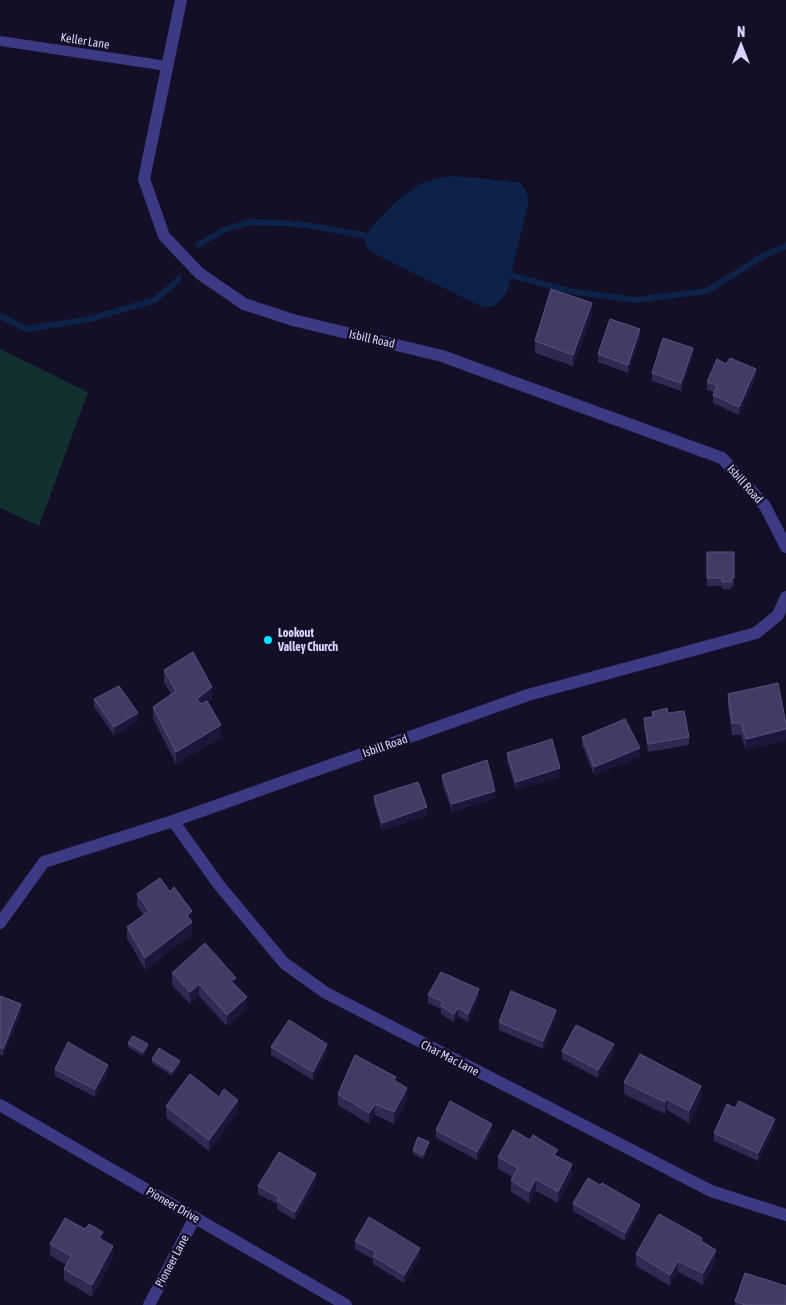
<svg xmlns="http://www.w3.org/2000/svg" width="786" height="1305" viewBox="0 0 786 1305" font-family="'Asap Condensed',sans-serif">
<rect width="100%" height="100%" fill="#130f26"/>
<path fill="#12302f" d="M0,349L88,392L39,526L0,508Z"/>
<path fill="#0c2248" d="M452,176L520,182L525,189L529,200L507,292C498,304 494,310 478,305L371,252C368,248 364,244 365,239C367,227 404,194 415,187C427,180 439,178 452,176Z"/>
<g fill="none" stroke-linecap="round" stroke-linejoin="round">
<g stroke="#0c2248" stroke-width="6">
<path d="M198,245L224,230L249,222L283,223L313,226L373,237"/>
<path d="M503,273L569,291L635,300L707,291L763,256L786,246"/>
<path d="M0,316L27,329L90,319L155,300L176,282L179,278"/>
</g>
<path stroke="#3d3a85" stroke-width="10" d="M0,41L167,66"/>
<g stroke="#3d3a85" stroke-width="12">
<path d="M173,821L219,885L284,963L326,993L711,1191L786,1215"/>
<path d="M0,1105L346,1305"/>
<path d="M149,1305L195,1217"/>
</g>
<g stroke="#3d3a85" stroke-width="12">
<path d="M181,0L144,179L164,236L199,273L244,304L293,320L442,356L722,458L765,506L786,547"/>
<path d="M0,923L44,862L173,821L528,695L756,633L778,615L786,597"/>
</g>
</g>
<g fill="#312854">
<path d="M592,315L573,366L535,353V341Z"/>
<path d="M640,337L628,373L598,362V354Z"/>
<path d="M693,356L681,391L652,381V373Z"/>
<path d="M756,377L739,415L713,403V395L714,392L707,390V382Z"/>
<path d="M707,552H734V586H731V589H722V586H707Z"/>
<path d="M164,670L212,699L208,702L221,737L176,764L153,718V707L171,694L164,682Z"/>
<path d="M728,694L786,724V740L746,750L741,735H732L728,706Z"/>
<path d="M94,699L138,721L114,735L94,707Z"/>
<path d="M652,712L668,713L689,737V745L648,752L644,726V718L652,717Z"/>
<path d="M582,737L640,756L594,775L582,745Z"/>
<path d="M507,753L560,776L516,790L507,761Z"/>
<path d="M442,775L495,798L452,812L442,783Z"/>
<path d="M374,796L427,815L382,831L374,804Z"/>
<path d="M137,894L192,922V934L145,970L127,938V927L144,915L137,906Z"/>
<path d="M172,973L236,986L247,1009L227,1026L199,996L190,1004L172,985Z"/>
<path d="M428,995L479,997L468,1022L458,1016L454,1022L441,1014V1009L428,1003Z"/>
<path d="M0,996L21,1012L3,1056L0,1055Z"/>
<path d="M556,1018L543,1049L499,1030V1022Z"/>
<path d="M128,1043L148,1048L143,1056L128,1047Z"/>
<path d="M271,1047L327,1052L313,1080L271,1055Z"/>
<path d="M562,1051L614,1052L598,1078L562,1059Z"/>
<path d="M152,1059L180,1065L172,1076L152,1063Z"/>
<path d="M55,1069L108,1073L95,1097L55,1076Z"/>
<path d="M396,1081L407,1100L394,1124L375,1115L369,1124L338,1105V1094Z"/>
<path d="M624,1082L701,1098L689,1123L667,1110L665,1114L624,1094Z"/>
<path d="M166,1106L238,1111L209,1151L166,1118Z"/>
<path d="M735,1108L775,1127L758,1161L714,1141V1133Z"/>
<path d="M436,1130L492,1132L477,1160L436,1138Z"/>
<path d="M429,1146L423,1159L413,1154V1150Z"/>
<path d="M498,1157H558L572,1176L558,1203L536,1191L529,1203L511,1192V1180L513,1177L498,1169Z"/>
<path d="M316,1182L295,1220L277,1209V1204L258,1194V1186Z"/>
<path d="M600,1185L640,1213L625,1241L573,1211V1203Z"/>
<path d="M103,1241L113,1258L92,1297L64,1280V1269L66,1265L50,1255V1244Z"/>
<path d="M355,1241L420,1256L404,1283L373,1264V1259L355,1249Z"/>
<path d="M702,1242L716,1261L703,1285L678,1272L670,1286L636,1266V1254Z"/>
<path d="M735,1301L786,1305H735Z"/>
</g>
<g fill="#1d163a">
<path d="M592,303V315L573,366V355Z"/>
<path d="M640,329V337L628,373V365Z"/>
<path d="M693,348V356L681,391V383Z"/>
<path d="M756,369V377L739,415V407Z"/>
<path d="M212,687V699L197,710V699Z"/>
<path d="M138,713V721L114,735V727Z"/>
<path d="M221,725V737L176,764V752Z"/>
<path d="M786,729V740L746,750V739Z"/>
<path d="M640,748V756L594,775V767Z"/>
<path d="M560,768V776L516,790V782Z"/>
<path d="M495,791V798L452,812V804Z"/>
<path d="M427,807V815L382,831V823Z"/>
<path d="M192,911V934L145,970V958Z"/>
<path d="M236,978V989L231,981Z"/>
<path d="M199,984V996L190,1004V992Z"/>
<path d="M479,989V997L468,1022V1014Z"/>
<path d="M247,997V1009L227,1026V1015Z"/>
<path d="M21,1004V1012L3,1056V1049Z"/>
<path d="M458,1008V1016L454,1022V1014Z"/>
<path d="M556,1010V1018L543,1049V1041Z"/>
<path d="M148,1044V1048L143,1056V1052Z"/>
<path d="M327,1044V1052L313,1080V1072Z"/>
<path d="M614,1044V1052L598,1078V1070Z"/>
<path d="M180,1061V1065L172,1076V1072Z"/>
<path d="M108,1065V1073L95,1097V1089Z"/>
<path d="M701,1086V1098L689,1123V1111Z"/>
<path d="M407,1088V1100L394,1124V1112Z"/>
<path d="M667,1099V1110L665,1114V1102Z"/>
<path d="M238,1100V1111L209,1151V1140Z"/>
<path d="M375,1104V1115L369,1124V1113Z"/>
<path d="M775,1119V1127L758,1161V1153Z"/>
<path d="M492,1124V1132L477,1160V1152Z"/>
<path d="M429,1142V1146L423,1159V1155Z"/>
<path d="M572,1164V1176L558,1203V1192Z"/>
<path d="M316,1174V1182L295,1220V1212Z"/>
<path d="M536,1179V1191L529,1203V1192Z"/>
<path d="M640,1205V1213L625,1241V1233Z"/>
<path d="M103,1232V1244L99,1238Z"/>
<path d="M113,1246V1258L92,1297V1285Z"/>
<path d="M420,1248V1256L404,1283V1275Z"/>
<path d="M716,1250V1261L703,1285V1273Z"/>
<path d="M678,1261V1272L670,1286V1275Z"/>
</g>
<g fill="#433a66" stroke="#5a527e">
<path d="M551,289L592,303L573,355L535,341Z"/>
<path d="M610,319L640,329L628,365L598,354Z"/>
<path d="M663,338L693,348L681,383L652,373Z"/>
<path d="M730,358L756,369L739,407L713,395L717,385L707,382L717,359L726,364Z"/>
<path d="M707,552H734V578H731V582H722V578H707Z"/>
<path d="M193,652L212,687L197,699L201,704L207,701L221,725L176,752L153,707L176,691L164,670Z"/>
<path d="M778,683L786,724V729L746,739L741,723H732L728,694Z"/>
<path d="M119,686L138,713L114,727L94,699Z"/>
<path d="M667,708L668,713L684,711L689,737L648,744L644,718L653,717L652,712Z"/>
<path d="M625,719L640,748L594,767L582,737Z"/>
<path d="M552,739L560,768L516,782L507,753Z"/>
<path d="M487,760L495,791L452,804L442,775Z"/>
<path d="M418,782L427,807L382,823L374,796Z"/>
<path d="M160,878L170,892L174,887L192,911L187,916L192,922L145,958L127,927L149,911L137,894Z"/>
<path d="M205,943L236,978L231,981L247,997L227,1015L199,984L190,992L172,973Z"/>
<path d="M441,972L479,989L468,1014L458,1008L454,1014L441,1006L443,1002L428,995Z"/>
<path d="M511,991L556,1010L543,1041L499,1022Z"/>
<path d="M0,996L21,1004L3,1049L0,1047Z"/>
<path d="M289,1020L327,1044L313,1072L271,1047Z"/>
<path d="M576,1025L614,1044L598,1070L562,1051Z"/>
<path d="M133,1036L148,1044L143,1052L128,1043Z"/>
<path d="M68,1042L108,1065L95,1089L55,1069Z"/>
<path d="M159,1048L180,1061L172,1072L152,1059Z"/>
<path d="M640,1054L701,1086L689,1111L667,1099L665,1102L624,1082Z"/>
<path d="M355,1055L396,1077L394,1080L407,1088L394,1112L375,1104L369,1113L338,1094Z"/>
<path d="M190,1074L219,1097L224,1089L238,1100L209,1140L166,1106Z"/>
<path d="M450,1101L492,1124L477,1152L436,1130Z"/>
<path d="M739,1101L775,1119L758,1153L714,1133L727,1104L735,1108Z"/>
<path d="M513,1130L530,1140L533,1135L558,1150L554,1155L572,1164L558,1192L536,1179L529,1192L511,1180L518,1168L498,1157Z"/>
<path d="M418,1137L429,1142L423,1155L413,1150Z"/>
<path d="M279,1152L316,1174L295,1212L277,1201L279,1197L258,1186Z"/>
<path d="M588,1178L600,1185L602,1183L640,1205L625,1233L573,1203Z"/>
<path d="M659,1214L702,1238L701,1241L716,1250L703,1273L678,1261L670,1275L636,1254Z"/>
<path d="M369,1217L420,1248L404,1275L373,1256L376,1252L355,1241Z"/>
<path d="M65,1218L85,1229L89,1224L103,1232L99,1238L113,1246L92,1285L64,1269L71,1256L50,1244Z"/>
<path d="M745,1273L786,1286V1301L785,1305H745L735,1301Z"/>
</g>
<circle fill="#00e5ff" stroke="#130f26" stroke-width="2" cx="268" cy="640" r="5"/>
<g text-anchor="middle" dominant-baseline="central" stroke-width="5" stroke-linejoin="round" paint-order="stroke">
<g font-size="12" fill="#d9d4ff" stroke="#130f26">
<text transform="translate(85 41) rotate(9)">Keller Lane</text>
<text transform="translate(372 339) rotate(13)">Isbill Road</text>
<text transform="translate(745 484) rotate(48)">Isbill Road</text>
<text transform="translate(385 746) rotate(-19)">Isbill Road</text>
<text transform="translate(450 1058) rotate(27)">Char Mac Lane</text>
<text transform="translate(173 1205) rotate(30)">Pioneer Drive</text>
<text transform="translate(172 1261) rotate(-62)">Pioneer Lane</text>
</g>
<g font-size="12" font-weight="bold" fill="#d9d4ff" stroke="#130f26" text-anchor="start">
<text x="278" y="633">Lookout<tspan x="278" dy="14">Valley Church</tspan></text>
</g>
</g>
<g transform="translate(741 45)" stroke="#130f26" stroke-width="4" paint-order="stroke">
<path d="M0-4L9 19L0 12L-9 19Z" fill="#d9d4ff"/>
<text y="-8" font-size="14" font-weight="bold" text-anchor="middle" fill="#d9d4ff">N</text>
</g>
</svg>
